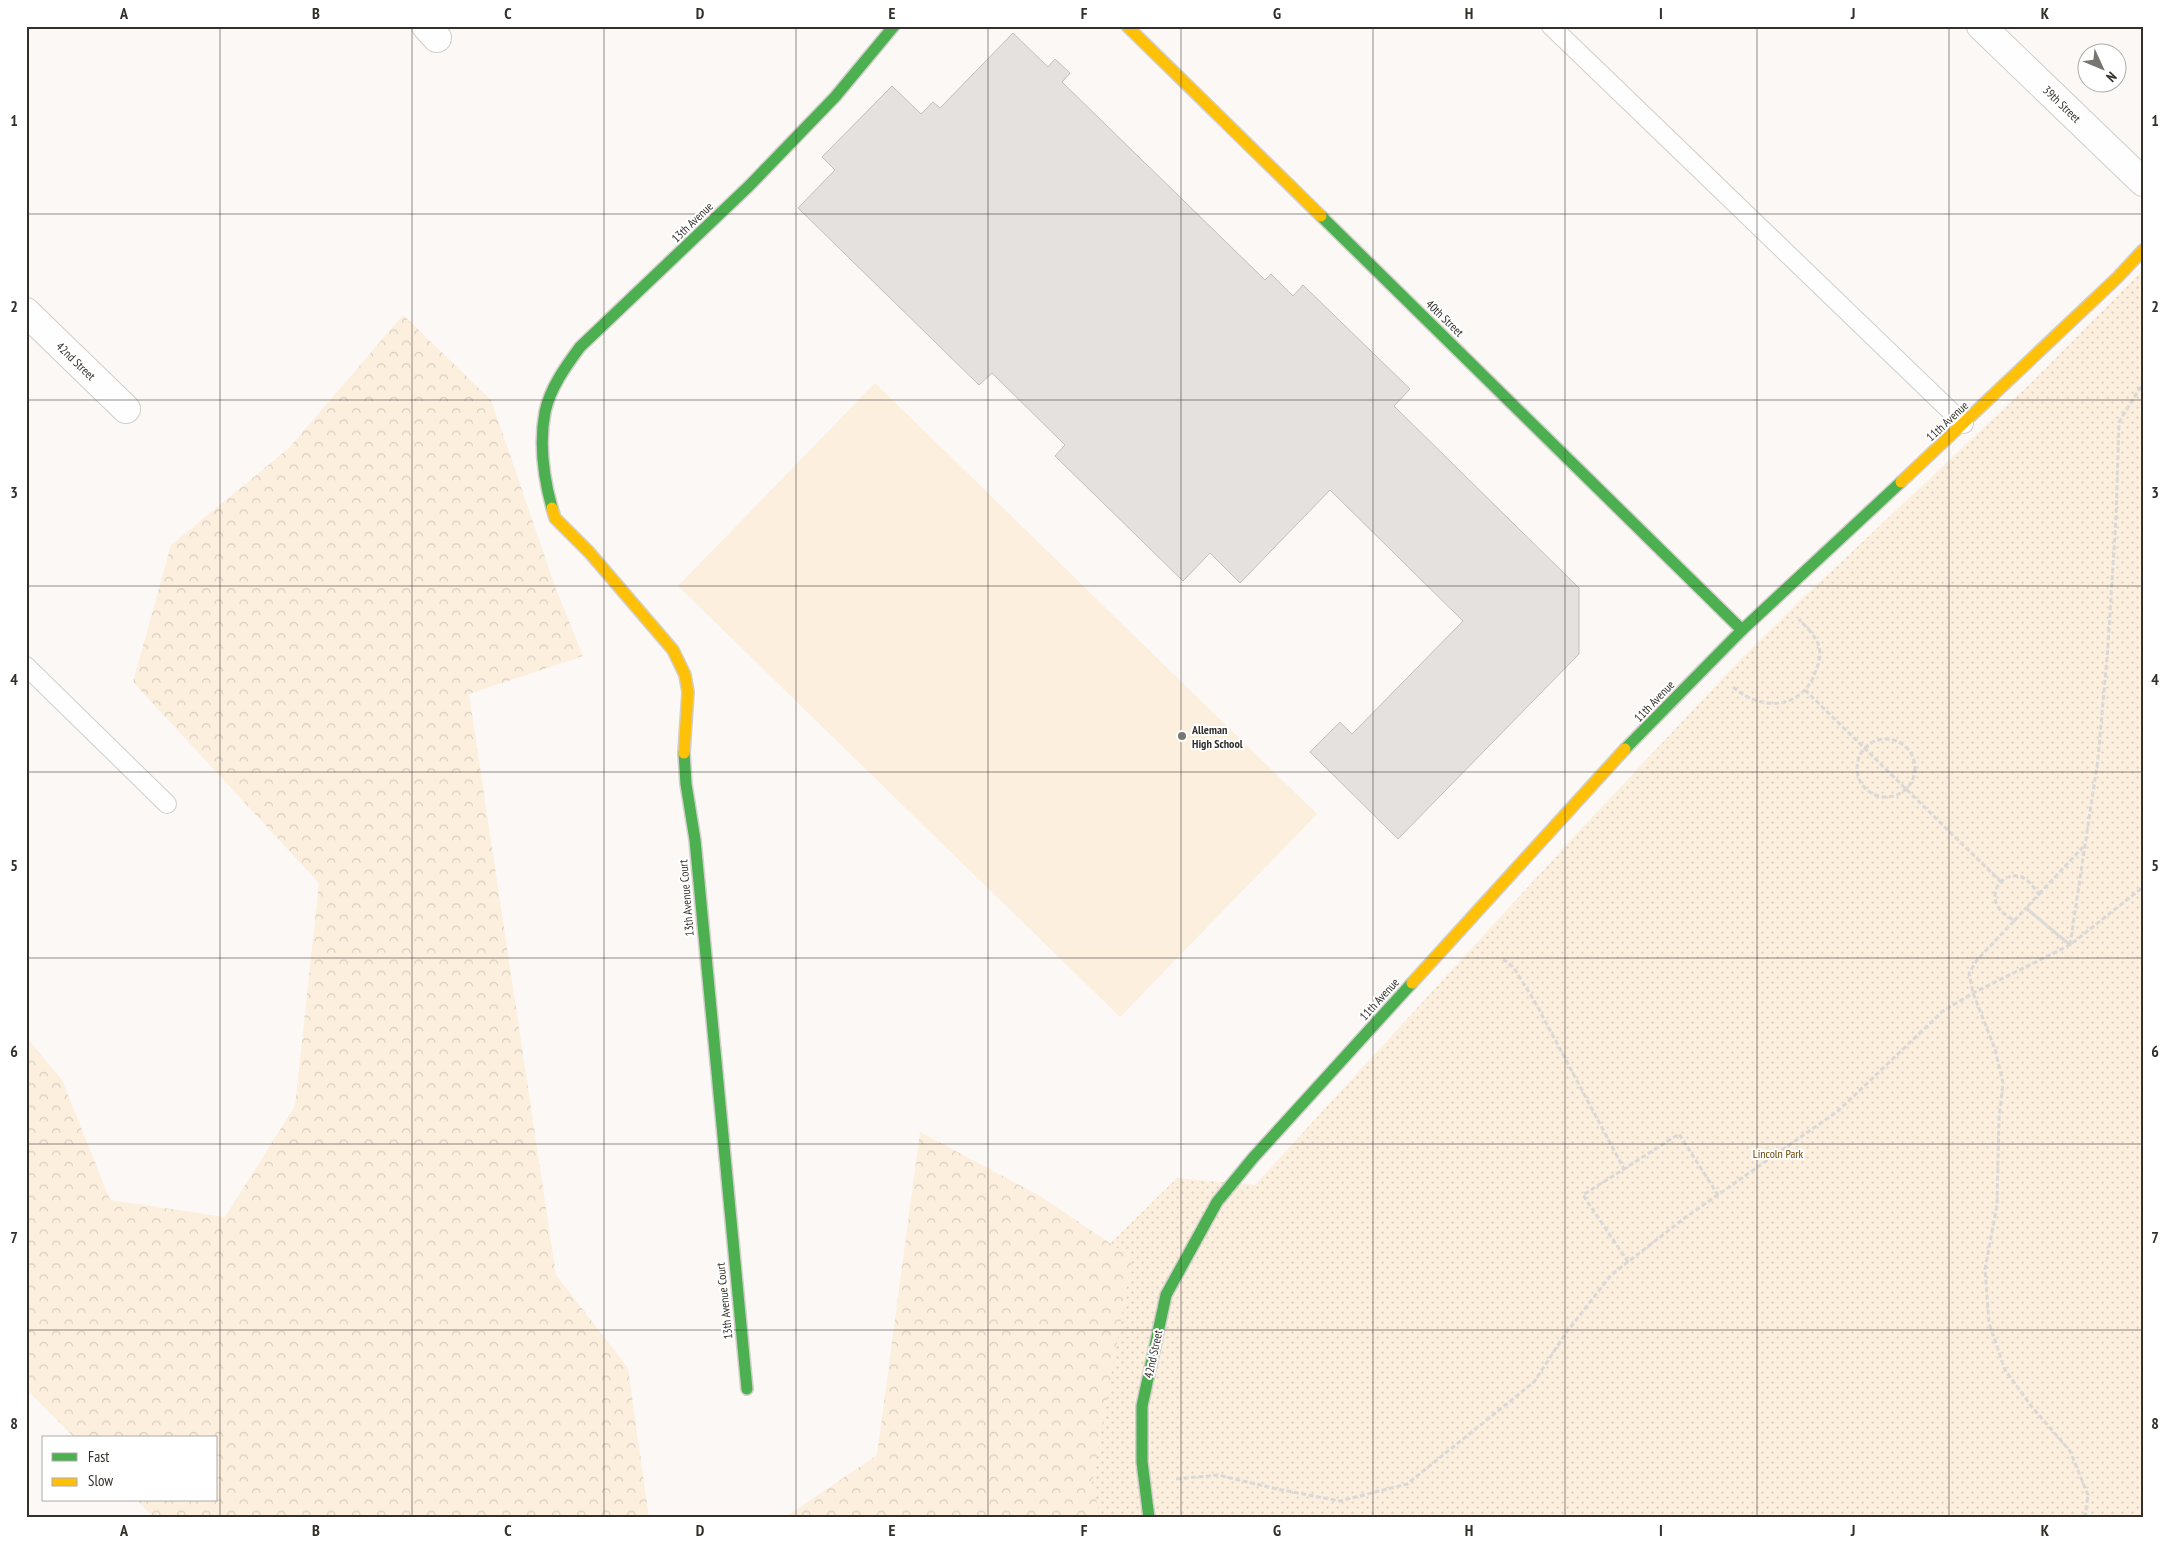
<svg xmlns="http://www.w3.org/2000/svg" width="2169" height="1544" viewBox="0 0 2169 1544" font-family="'PT Sans Narrow',sans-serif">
<defs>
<pattern id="grass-dots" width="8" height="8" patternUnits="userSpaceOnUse" patternTransform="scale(1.25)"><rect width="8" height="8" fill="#fcefde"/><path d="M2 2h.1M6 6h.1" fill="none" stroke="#d8cdbf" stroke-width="1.8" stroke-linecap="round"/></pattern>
<pattern id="forest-crowns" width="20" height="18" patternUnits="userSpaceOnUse" patternTransform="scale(1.25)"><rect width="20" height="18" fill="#fcefde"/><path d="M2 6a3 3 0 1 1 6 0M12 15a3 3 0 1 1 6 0" fill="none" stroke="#d8cdbf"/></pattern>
</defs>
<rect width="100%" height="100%" fill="#fbf8f5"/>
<path fill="url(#grass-dots)" d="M2143,270V1518H831L1177,1178L1255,1185L1581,829L1741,659L1802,599L2030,384Z"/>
<g fill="url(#forest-crowns)">
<path d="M403,315L491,400L556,589L583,656L469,694L556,1275L628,1368L649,1518H154L137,1500H216V1438H75L31,1394L26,1393V1037L62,1080L110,1200L225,1217L295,1106L319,883L133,682L171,545L289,448Z"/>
<path d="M920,1132L1040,1196L1132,1258L1092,1483L1101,1518H784L877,1455Z"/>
</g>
<path fill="#fcefde" d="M875,383L1317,814L1120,1017L678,586Z"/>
<path fill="#e4e1de" stroke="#c1bebb" d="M1013,33L1048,67L1055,59L1070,73L1062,82L1265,280L1271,274L1293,296L1303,285L1410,389L1394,406L1579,588V654L1398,839L1310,752L1340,722L1352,734L1463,621L1330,490L1240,583L1210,553L1183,581L1055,456L1065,445L992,373L979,385L798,208L835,170L822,157L892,86L921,114L933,102L940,108Z"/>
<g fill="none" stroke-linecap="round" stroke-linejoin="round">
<g stroke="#d2cfcb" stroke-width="20">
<g id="lane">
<path d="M1551,26L1964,424"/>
<path d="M26,666L167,804"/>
</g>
</g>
<g stroke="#d2cfcb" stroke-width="30">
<g id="street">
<path d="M426,26L437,38"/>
<path d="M1981,26L2143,182"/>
<path d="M26,312L126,409"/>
</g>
</g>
<g stroke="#d2cfcb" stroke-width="14">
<g id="fast">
<path d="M1321,216L1742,630"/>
<path d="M552,508C544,479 539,443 545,412C550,388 566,366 580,347L749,186L835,97L894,26"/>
<path d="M1625,749L1742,630L1901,482"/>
<path d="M684,753L686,784L695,840L747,1389"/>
<path d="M1149,1518L1142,1462V1406L1166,1295L1217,1202L1253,1158L1412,983"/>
</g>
</g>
<g stroke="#d2cfcb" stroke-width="14">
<g id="slow">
<path d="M1127,26L1321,216"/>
<path d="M1901,482L2118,277L2143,250"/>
<path d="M552,508L555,518L589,552L673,650L685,675L688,692L684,753"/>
<path d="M1412,983L1625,749"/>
</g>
</g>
<g stroke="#dbd9d8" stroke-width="3" stroke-dasharray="5 2.5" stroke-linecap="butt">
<path d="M1733,687C1762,712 1803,710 1816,670C1819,663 1821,654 1819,647C1817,637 1806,627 1799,619"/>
<path d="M1805,690L2001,882"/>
<circle cx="1886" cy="768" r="29"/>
<path d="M2039,894L2083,847"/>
<path d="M2014,921L1977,960L1969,973L1973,993L1995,1049L2003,1083L1999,1119L1997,1205L1985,1269L1989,1323L2005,1370L2032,1407L2070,1451L2088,1495L2085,1518"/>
<path d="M2070,945L2098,759L2108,646L2116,517L2119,422L2143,383"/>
<path d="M2070,945L2026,908L2039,894C2034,888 2029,880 2022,877C2005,871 1989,889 1997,905C2000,912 2008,916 2014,921L2026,908L2070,945"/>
<path d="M1503,959L1514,968L1535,1002L1624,1169"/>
<path d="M1628,1262L1583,1195L1679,1134L1718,1195"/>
<path d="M1176,1479L1218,1475L1277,1489L1340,1501L1407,1484L1534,1382L1566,1333L1611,1275L1686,1217L1838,1111L1943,1011L1973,993L2070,945L2143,887"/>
</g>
<use href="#lane" stroke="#fefefe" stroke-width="18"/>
<use href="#street" stroke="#fefefe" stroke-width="28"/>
<use href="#fast" stroke="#4caf50" stroke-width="11"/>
<use href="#slow" stroke="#ffc107" stroke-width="11"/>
</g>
<path fill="none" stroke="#33302b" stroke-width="1" stroke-opacity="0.55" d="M220,26V1518M412,26V1518M604,26V1518M796,26V1518M988,26V1518M1181,26V1518M1373,26V1518M1565,26V1518M1757,26V1518M1949,26V1518M26,214H2143M26,400H2143M26,586H2143M26,772H2143M26,958H2143M26,1144H2143M26,1330H2143"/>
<circle fill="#797672" stroke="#fff" stroke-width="2" cx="1182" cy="736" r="5"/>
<g text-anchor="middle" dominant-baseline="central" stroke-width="4" stroke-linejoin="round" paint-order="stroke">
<g font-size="12" fill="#33302b" stroke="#fff">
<text transform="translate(2062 104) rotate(44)">39th Street</text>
<text transform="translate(692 222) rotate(-44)">13th Avenue</text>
<text transform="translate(1445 318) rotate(44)">40th Street</text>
<text transform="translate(76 361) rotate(44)">42nd Street</text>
<text transform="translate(1947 421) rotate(-43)">11th Avenue</text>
<text transform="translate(1654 701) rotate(-46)">11th Avenue</text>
<text transform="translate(686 898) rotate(-95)">13th Avenue Court</text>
<text transform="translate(1379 999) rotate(-48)">11th Avenue</text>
<text transform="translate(724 1301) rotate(-96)">13th Avenue Court</text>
<text transform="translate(1153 1354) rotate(-78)">42nd Street</text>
</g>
<g font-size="12" font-weight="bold" fill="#33302b" stroke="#fff" text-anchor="start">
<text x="1192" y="729">Alleman<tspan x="1192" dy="14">High School</tspan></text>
</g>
<g font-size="12" fill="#6b4601" stroke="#fff">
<text x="1778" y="1153">Lincoln Park</text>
</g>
</g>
<rect width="2169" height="1544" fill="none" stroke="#ffffff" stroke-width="55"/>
<rect x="42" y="1436" width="175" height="65" fill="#ffffff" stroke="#adacaa"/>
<rect x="52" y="1453" width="25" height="8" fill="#4caf50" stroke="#adacaa"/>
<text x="88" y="1462" font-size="15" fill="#33302b">Fast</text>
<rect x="52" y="1478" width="25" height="8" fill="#ffc107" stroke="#adacaa"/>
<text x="88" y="1486" font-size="15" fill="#33302b">Slow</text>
<g transform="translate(2102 68) rotate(134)"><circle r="24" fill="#ffffff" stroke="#adacaa"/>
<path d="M0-4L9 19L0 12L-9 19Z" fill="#797672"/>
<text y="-8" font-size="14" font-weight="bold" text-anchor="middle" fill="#33302b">N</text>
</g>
<rect x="28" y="28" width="2114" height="1488" fill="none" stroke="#33302b" stroke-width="2"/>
<g font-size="16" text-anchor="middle" font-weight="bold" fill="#33302b">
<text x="124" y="19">A</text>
<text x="316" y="19">B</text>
<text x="508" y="19">C</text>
<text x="700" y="19">D</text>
<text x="892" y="19">E</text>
<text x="1084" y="19">F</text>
<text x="1277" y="19">G</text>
<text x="1469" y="19">H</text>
<text x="1661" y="19">I</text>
<text x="1853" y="19">J</text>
<text x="2045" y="19">K</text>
<text x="14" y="126">1</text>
<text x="2155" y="126">1</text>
<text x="14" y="312">2</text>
<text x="2155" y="312">2</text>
<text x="14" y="498">3</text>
<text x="2155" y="498">3</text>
<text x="14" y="685">4</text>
<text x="2155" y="685">4</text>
<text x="14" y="871">5</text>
<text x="2155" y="871">5</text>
<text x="14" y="1057">6</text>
<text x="2155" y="1057">6</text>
<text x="14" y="1243">7</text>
<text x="2155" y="1243">7</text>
<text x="14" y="1429">8</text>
<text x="2155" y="1429">8</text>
<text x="124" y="1536">A</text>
<text x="316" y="1536">B</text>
<text x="508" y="1536">C</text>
<text x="700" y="1536">D</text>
<text x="892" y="1536">E</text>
<text x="1084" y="1536">F</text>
<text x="1277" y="1536">G</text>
<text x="1469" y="1536">H</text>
<text x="1661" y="1536">I</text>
<text x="1853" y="1536">J</text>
<text x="2045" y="1536">K</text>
</g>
</svg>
